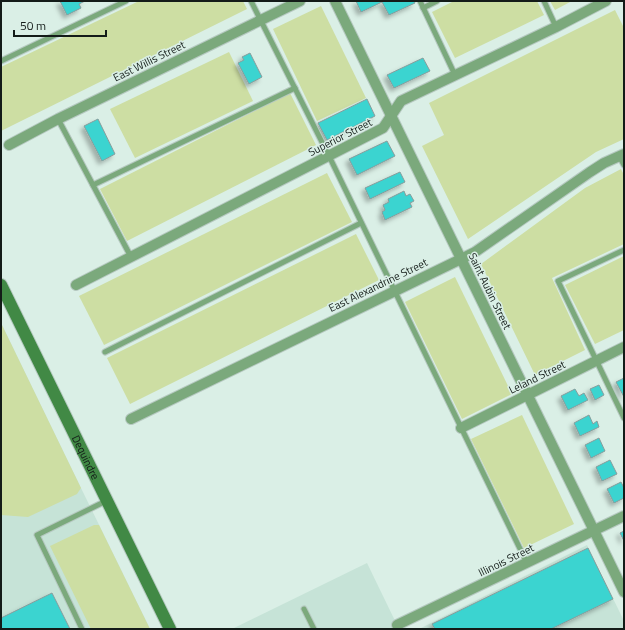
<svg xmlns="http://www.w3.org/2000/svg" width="625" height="630" viewBox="0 0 625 630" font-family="'Titillium Web',sans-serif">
<defs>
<filter id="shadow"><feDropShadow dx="-3.5" dy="3.5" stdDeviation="2" flood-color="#0004"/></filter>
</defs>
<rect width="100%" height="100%" fill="#daefe6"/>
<g fill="#c6e3d7">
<path d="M1,323L81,488L150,629H1Z"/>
<path d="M587,545L624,621V629H419Z"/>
<path d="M367,563L399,629H232Z"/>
</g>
<g fill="#cddea3">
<path d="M139,1H243L247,9L1,131V67Z"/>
<path d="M454,1H537L544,15L455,58L432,12Z"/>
<path d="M550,1H572L555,10Z"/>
<path d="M321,6L366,98L317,121L273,29Z"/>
<path d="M615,10L624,28V139L596,152L468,239L422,146L444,135L429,103Z"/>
<path d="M229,52L253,101L135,158L110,109Z"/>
<path d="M290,93L316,145L127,241L100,189Z"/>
<path d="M621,169L624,175V244L552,278L585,350L535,375L481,264L585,188Z"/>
<path d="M327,173L352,222L104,345L79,296Z"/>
<path d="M356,234L379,280L130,404L107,358Z"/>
<path d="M624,256V330L595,344L565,285Z"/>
<path d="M455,277L512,394L462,419L405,302Z"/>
<path d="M1,323L81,488L77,494L28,517L1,515Z"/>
<path d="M522,415L574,524L524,548L471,439Z"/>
<path d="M94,525H99L150,629H91L50,546Z"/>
</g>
<g fill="#3ad4d0" stroke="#879d9c" filter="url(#shadow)">
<path d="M60,1H85L79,4L81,8L67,15Z"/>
<path d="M356,1H414L415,3L389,15L382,2L361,12Z"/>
<path d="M250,53L262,77L249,84L238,63L244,60L242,57Z"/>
<path d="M423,58L430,71L394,88L387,75Z"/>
<path d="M367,99L375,116L327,140L318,123Z"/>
<path d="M98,119L115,154L102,161L84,126Z"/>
<path d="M387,141L395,156L357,175L349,159Z"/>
<path d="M400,172L405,182L370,199L365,188Z"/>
<path d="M404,191L406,196L410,194L414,201L410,203L412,207L385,220L382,212L385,210L383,205L389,202L388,199Z"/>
<path d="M624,378V397L616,382Z"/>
<path d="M599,385L604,395L595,400L590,389Z"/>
<path d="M575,389L579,396L584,393L588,400L568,410L561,396Z"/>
<path d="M589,415L593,424L597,421L599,427L580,436L574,423Z"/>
<path d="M599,438L605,451L591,458L585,445Z"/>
<path d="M610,460L617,474L602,481L596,467Z"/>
<path d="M621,482L624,488V498L614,503L607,489Z"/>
<path d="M624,531V541L620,533Z"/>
<path d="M588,548L613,599L551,629H435L432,624Z"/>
<path d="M52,593L70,629H1V618Z"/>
</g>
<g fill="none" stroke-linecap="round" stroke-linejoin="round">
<g stroke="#b6c9c1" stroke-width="7">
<g id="lane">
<path d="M251,1L329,156L527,563"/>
<path d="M420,1L455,75"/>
<path d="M544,1L556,27"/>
<path d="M423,8L437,1"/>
<path d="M1,61L126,1"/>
<path d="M58,119L131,257"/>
<path d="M619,156L624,165"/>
<path d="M93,185L295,88"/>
<path d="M624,250L558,281L624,418"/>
<path d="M105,352L361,223"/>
<path d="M304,609L314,629"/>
<path d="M82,629L37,535L106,501"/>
</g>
</g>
<g stroke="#b6c9c1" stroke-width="12">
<g id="street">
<path d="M335,1L624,592"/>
<path d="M9,145L58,119L300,1"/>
<path d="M76,285L383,128L401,101L556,27L606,1"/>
<path d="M131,419L461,259L475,252L590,172L604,163L624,154"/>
<path d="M461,428L624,347"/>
<path d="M397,625L624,516"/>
</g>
</g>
<g stroke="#b6c9c1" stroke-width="14">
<g id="secondary">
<path id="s1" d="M1,285L170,629"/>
</g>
</g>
<use href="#lane" stroke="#7ba97c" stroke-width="5"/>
<use href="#street" stroke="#7ba97c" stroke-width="10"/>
<use href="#secondary" stroke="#418945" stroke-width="12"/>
</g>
<g text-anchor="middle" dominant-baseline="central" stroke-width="3" stroke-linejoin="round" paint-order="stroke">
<g font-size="11" fill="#131b18" stroke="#daefe6">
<text transform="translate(149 61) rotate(-26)">East Willis Street</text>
<text transform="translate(340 137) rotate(-27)">Superior Street</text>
<text transform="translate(378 285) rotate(-26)">East Alexandrine Street</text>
<text transform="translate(490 291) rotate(64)">Saint Aubin Street</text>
<text transform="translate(537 377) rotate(-26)">Leland Street</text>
<text stroke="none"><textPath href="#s1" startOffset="192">Dequindre</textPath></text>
<text transform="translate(506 560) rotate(-26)">Illinois Street</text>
</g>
</g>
<rect width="625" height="630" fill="none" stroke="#131b18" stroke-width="4"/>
<path d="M14 30v6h92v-6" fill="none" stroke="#131b18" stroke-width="2"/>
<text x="20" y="30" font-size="12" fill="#131b18" stroke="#daefe6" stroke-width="3" paint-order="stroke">50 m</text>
</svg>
